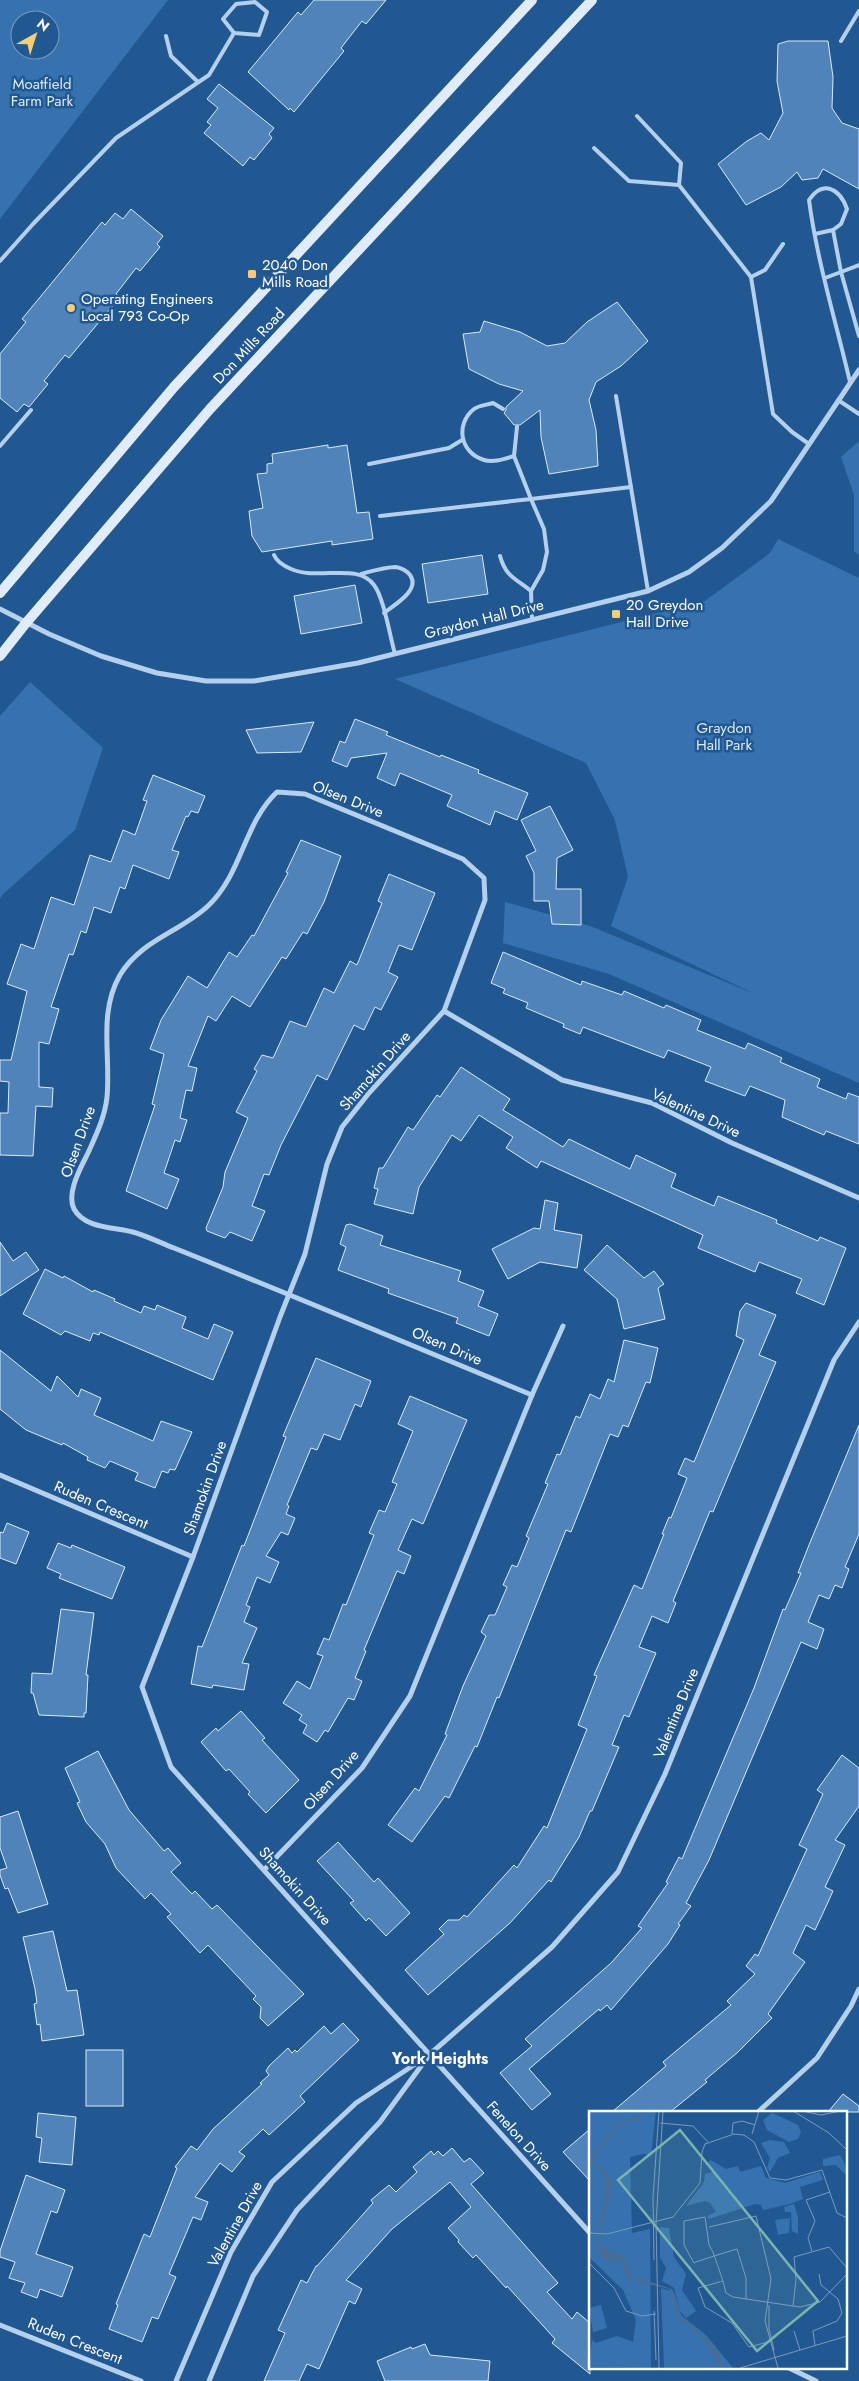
<svg xmlns="http://www.w3.org/2000/svg" width="859" height="2381" viewBox="0 0 859 2381" font-family="Jost,sans-serif">
<rect width="100%" height="100%" fill="#225892"/>
<g fill="#3672af" fill-rule="evenodd">
<path d="M0,0H168L0,219ZM20,20H50V50H20Z"/>
<path d="M859,441V555L854,551V495L841,457Z"/>
<path d="M778,539L859,578V1083L609,974L503,943L505,902L590,926L755,994L611,926L628,877L615,820L586,763L395,679L705,601L770,553Z"/>
<path d="M30,682L103,748L75,830L2,895L0,899V716Z"/>
</g>
<g fill="#4f83ba" stroke="#d9e9f9">
<path d="M314,0H386L366,24L362,21L341,48L344,51L294,112L290,108L289,110L248,72L298,12L301,15Z"/>
<path d="M788,41H828L833,77L832,108L842,123L859,129V189L823,169L818,178L802,180L797,172L781,187L746,205L718,164L747,141L761,133L769,140L783,113L777,81L778,44Z"/>
<path d="M219,84L274,128L269,134L272,138L254,160L250,157L243,166L204,133L211,125L207,122L218,108L207,99Z"/>
<path d="M131,209L163,236L157,244L160,247L140,271L136,268L116,294L120,297L69,358L65,355L44,381L48,384L29,407L24,404L17,412L0,398V354L26,322L22,319L102,222L105,225L115,213L123,219Z"/>
<path d="M617,302L648,341L621,366L596,382L589,400L596,430L598,466L549,474L541,437L540,410L520,425H514L504,413L506,410V407L523,391L499,384L469,369L463,334L480,332L484,321L520,332L547,346L565,343L587,322Z"/>
<path d="M328,445V448L347,445L357,513L369,512L373,539L332,545V541L262,552L252,536L249,511L263,508L257,474L267,473V464L273,463L272,454Z"/>
<path d="M482,555L488,594L428,603L422,564Z"/>
<path d="M355,585L362,623L301,634L294,596Z"/>
<path d="M355,719L388,732L386,735L440,757L441,755L479,770L478,773L528,793L517,820L495,811L490,825L447,806L452,795L400,773L395,786L377,778L387,753L351,758L347,767L332,761L340,741L345,743Z"/>
<path d="M314,722L301,752L257,753L246,730Z"/>
<path d="M153,775L205,796L198,813L191,811L188,817L186,816L172,850L179,852L169,879L133,865L125,889L120,887L111,913L94,907L86,933L81,931L73,955L69,954L51,1007L59,1009L49,1044L39,1042V1087L53,1088L52,1107L36,1106L33,1156L0,1155V1113H8L9,1082L0,1081V1060H11L27,991L7,984L21,944L34,949L51,897L74,905L90,855L111,862L123,830L135,835L147,801L143,800Z"/>
<path d="M550,806L573,850L557,858L556,889H581V925L552,924L549,901H534V873L526,856L536,851L521,820Z"/>
<path d="M301,840L341,856L324,902L307,934L303,932L286,959L282,957L250,1007L232,996L216,1021L208,1016L188,1066L197,1068L192,1091L186,1090L180,1118L187,1120L180,1142L175,1140L164,1173L179,1179L167,1209L126,1191L155,1105L152,1104L164,1054L150,1049L161,1020L188,976L207,988L229,952L237,957L252,935L254,936L288,873L286,872Z"/>
<path d="M389,874L435,893L412,950L399,945L388,972L398,977L381,1010L375,1007L364,1030L354,1025L327,1080L317,1075L281,1145L269,1175L264,1174L252,1206L265,1211L252,1241L230,1232L225,1238L207,1231L206,1228L223,1187L225,1172L248,1118L236,1112L257,1071L254,1069L262,1055L273,1058L290,1021L306,1027L324,988L334,993L350,961L357,965L382,903L378,901Z"/>
<path d="M503,952L581,985L582,981L622,995L624,991L664,1008L666,1005L701,1020L697,1030L745,1049L748,1043L782,1058L780,1062L820,1079L817,1087L846,1099L848,1093L859,1097V1144L826,1131L824,1135L782,1117L785,1100L750,1086L745,1096L705,1081L711,1067L668,1050L664,1058L583,1027L580,1034L563,1027L564,1024L526,1008L528,1003L503,993L505,989L491,983Z"/>
<path d="M461,1067L510,1099L503,1110L563,1147L569,1139L630,1169L636,1155L676,1174L671,1187L714,1206L718,1196L777,1220L776,1223L818,1241L820,1237L846,1248L824,1305L796,1293L802,1279L759,1262L755,1272L698,1248L703,1235L541,1161L537,1168L506,1148L513,1137L479,1115L461,1141L452,1135L419,1187L413,1214L374,1204L378,1189L374,1188L379,1168H383L408,1127L413,1130L437,1095L440,1097Z"/>
<path d="M545,1200L558,1203L554,1230L582,1235L577,1268L540,1262L508,1279L492,1249L534,1228L540,1229Z"/>
<path d="M350,1224L383,1236L380,1245L461,1271L458,1281L484,1291L478,1306L498,1314L489,1336L456,1323L458,1318L388,1293L389,1289L338,1270L346,1247L340,1244L346,1225Z"/>
<path d="M0,1242L13,1261L26,1252L39,1270L0,1296Z"/>
<path d="M607,1245L644,1278L654,1271L664,1284L658,1288L665,1319L624,1329L617,1299L584,1270Z"/>
<path d="M45,1269L63,1278L64,1276L93,1292L94,1290L115,1299L114,1301L141,1313L144,1306L155,1310L157,1305L186,1317L182,1328L208,1339L214,1324L233,1332L213,1380L100,1332L99,1335L93,1333L90,1341L65,1331L61,1335L23,1314Z"/>
<path d="M746,1303L776,1315L759,1355L776,1362L713,1512L710,1511L688,1565L673,1601L676,1603L668,1623L652,1616L639,1647L656,1653L629,1717L624,1715L612,1745L619,1747L592,1811H590L579,1837L551,1882L549,1880L510,1923L428,1995L405,1970L444,1934L439,1929L448,1920H459L464,1915L467,1917L514,1865L517,1868L544,1826L547,1828L587,1729L578,1725L597,1676L594,1675L634,1585L642,1589L664,1534H662L669,1517L671,1518L687,1478L678,1474L685,1458L694,1462L744,1340L736,1336L740,1311Z"/>
<path d="M624,1340L658,1348L650,1383L646,1382L628,1427L623,1425L618,1437L610,1434L571,1532L566,1530L558,1550L499,1698L497,1697L477,1747L475,1746L449,1798L445,1796L412,1842L388,1825L415,1788L419,1791L447,1735L445,1734L463,1686L486,1636L481,1632L489,1615H495L507,1587L503,1585L512,1565L517,1567L529,1538L526,1536L548,1484L545,1483L557,1454L560,1455L576,1416L580,1418L590,1394L600,1399L608,1379L614,1382Z"/>
<path d="M0,1350L51,1391L57,1376L78,1397L81,1389L101,1398L94,1415L153,1441L161,1421L192,1432L175,1470L170,1469L168,1473L162,1471L155,1488L135,1480L138,1473L110,1461L105,1468L87,1460L88,1457L63,1443L62,1445L26,1430L0,1409Z"/>
<path d="M316,1358L371,1381L361,1407L355,1404L340,1440L324,1434L317,1450L311,1448L287,1505L289,1506L286,1514L295,1518L288,1535L281,1532L266,1556L279,1562L270,1583L257,1577L246,1605L250,1607L244,1622L257,1628L242,1663L249,1664L244,1690L213,1685L212,1688L191,1684L198,1646L202,1647L242,1545L244,1546L286,1437L283,1436Z"/>
<path d="M410,1396L467,1420L423,1524L412,1519L398,1550L411,1556L404,1574L397,1571L364,1650L366,1651L355,1678L362,1681L354,1700L348,1698L328,1732L325,1730L317,1742L303,1733L307,1725L299,1720L302,1715L283,1703L297,1681L310,1689L323,1656L317,1654L324,1638L329,1640L343,1604L346,1605L374,1535L369,1533L379,1510L385,1512L397,1484L392,1482L413,1431L398,1424Z"/>
<path d="M859,1425V1534L845,1567L849,1569L842,1588L835,1585L829,1599L819,1595L808,1622L824,1629L817,1649L801,1642L709,1860L686,1903L691,1906L678,1924L680,1925L668,1944L611,2010L607,2005L600,2011L599,2009L529,2069L551,2094L532,2110L500,2073L532,2046L525,2039L611,1963L642,1928L638,1926L668,1883L666,1882L679,1857L682,1859L754,1688L783,1609L785,1610L801,1573H798L809,1545Z"/>
<path d="M7,1523L29,1532L16,1564L0,1558V1532L3,1533Z"/>
<path d="M58,1543L71,1548L72,1545L125,1567L112,1599L59,1578L61,1574L47,1568Z"/>
<path d="M61,1609L94,1613L86,1675H88L86,1713H84V1717L39,1715L33,1693H31L32,1673L52,1674Z"/>
<path d="M241,1711L265,1738L262,1740L299,1780L266,1813L248,1794L250,1792L229,1769L226,1771L201,1742L216,1728L218,1731Z"/>
<path d="M98,1751L129,1810L164,1851L168,1848L181,1863L171,1872L192,1894L195,1891L212,1909L217,1905L304,1994L268,2026L260,2018L261,2007L253,1999L256,1996L208,1945L200,1953L167,1917L171,1914L151,1893L145,1899L116,1868L105,1844L86,1822L77,1803L80,1802L65,1768Z"/>
<path d="M842,1755L859,1768V1806L835,1840L845,1845L825,1887L833,1891L823,1913L815,1930L806,1925L793,1953L805,1962L768,2014L772,2018L738,2052L705,2080L707,2082L670,2112H612L666,2066L663,2062L731,2005L727,2001L755,1974L746,1966L755,1954L758,1956L807,1849L799,1845L823,1794L817,1790Z"/>
<path d="M18,1811L48,1904L18,1913L8,1888L5,1889L0,1875V1870L7,1868L0,1848V1817Z"/>
<path d="M338,1842L374,1882L378,1878L410,1913L386,1936L369,1918L366,1921L350,1903L354,1901L317,1861Z"/>
<path d="M53,1931L67,1991L77,1990L84,2035L42,2041L40,2024L37,2025L34,2004L37,2003L35,1989L23,1937Z"/>
<path d="M343,2023L359,2040L300,2096L305,2102L269,2135L263,2129L239,2152L245,2156L232,2172L220,2163L195,2197L208,2202L201,2220L193,2217L169,2274L176,2277L158,2319L152,2317L142,2342L109,2329L118,2305L116,2304L144,2234L150,2237L177,2168L175,2167L191,2146L197,2150L213,2129L262,2084L260,2083L269,2075L266,2071L269,2066L288,2048L292,2053L295,2050L297,2052L324,2026L331,2034Z"/>
<rect x="86" y="2050" width="37" height="56"/>
<path d="M843,2094L859,2106V2112H828Z"/>
<path d="M38,2113L76,2117L72,2165L39,2162L42,2138L36,2137Z"/>
<path d="M590,2129V2181L563,2152Z"/>
<path d="M452,2148L464,2162L470,2158L484,2173L471,2184L558,2283L547,2292L572,2319L577,2312L590,2323V2374L552,2343L555,2339L507,2286L506,2288L476,2255L473,2258L458,2242L459,2240L448,2228L471,2207L450,2182L392,2229L346,2280L362,2289L355,2304L349,2301L319,2369L307,2364L299,2381H264L285,2333L278,2330L301,2280L307,2283L316,2266H317L373,2203L371,2200L389,2185L396,2192L417,2172L413,2167L431,2151L434,2155L438,2151L443,2156Z"/>
<path d="M26,2175L65,2190L57,2213L51,2211L36,2254L73,2267L62,2297L40,2289L37,2298L21,2292L25,2283L9,2278L15,2262L0,2257V2251Z"/>
<path d="M425,2344L430,2355L490,2361L488,2381H385L377,2361L411,2347L412,2349Z"/>
</g>
<g fill="none" stroke-linecap="round" stroke-linejoin="round">
<g stroke="#b4d0ed" stroke-width="4">
<path d="M255,2L267,12L259,35L234,33L223,19L236,4Z"/>
<path d="M166,36L171,56L198,82"/>
<path d="M841,41L859,11"/>
<path d="M637,116L681,163L679,185L751,277L773,414L792,432L809,444"/>
<path d="M594,148L629,181L679,185"/>
<path d="M815,234L833,230"/>
<path d="M0,261L33,224L116,138L209,75L234,33"/>
<path d="M859,265L841,272L859,336"/>
<path d="M751,277L765,270L783,244"/>
<path d="M825,278L841,272L833,230L841,224L847,209C840,189 823,179 809,200C817,261 836,322 850,382"/>
<path d="M616,396L648,591"/>
<path d="M838,400L859,414"/>
<path d="M503,409L493,403C487,405 479,405 474,409C455,424 460,453 484,460C494,463 504,459 514,456"/>
<path d="M0,446L31,410"/>
<path d="M369,464L449,448L462,440"/>
<path d="M380,516L531,499L514,456L517,427"/>
<path d="M274,555C277,562 284,566 291,569C318,581 358,562 374,585C384,598 390,637 395,654"/>
<path d="M500,556C506,577 515,578 531,591"/>
<path d="M361,574C372,571 385,567 396,567C402,568 406,570 410,575C421,590 394,605 384,613"/>
<path d="M532,619L531,591L543,570L547,552L544,529L531,499L631,487"/>
</g>
<g stroke="#b4d0ed" stroke-width="5">
<path d="M0,609L49,634L101,656L157,673L206,681H254L358,663L648,591L689,572L722,548L771,501L859,370"/>
<path d="M444,1011L562,1080L652,1103L732,1143L859,1198"/>
<path d="M532,1395L563,1326"/>
<path d="M0,1475L193,1557"/>
<path d="M264,1870L362,1768L410,1696L532,1395C413,1346 294,1296 174,1248C161,1243 147,1236 133,1232C115,1227 85,1229 74,1209C66,1193 81,1167 88,1153C96,1135 105,1117 107,1097C111,1056 98,1013 120,975C142,939 181,932 209,905C242,873 244,823 277,792L305,794L463,859L484,878L485,900L444,1011L369,1093L342,1127L327,1164L305,1254L280,1317L193,1557L142,1687L171,1767L590,2233"/>
<path d="M758,2112L817,2058L851,2006L859,1989"/>
<path d="M0,2325L141,2381"/>
<path d="M787,2367L816,2381"/>
<path d="M176,2381L231,2252L272,2182L356,2103L429,2055L552,1947L618,1872L665,1774L834,1360L859,1322"/>
<path d="M209,2381L253,2276L297,2210L380,2122L427,2058"/>
</g>
<g stroke="#e0ecfa" stroke-width="10">
<path d="M0,593L174,387L532,0"/>
<path d="M0,656L26,623L210,409L592,0"/>
</g>
</g>
<g fill="#f9cd76" stroke="#225892" stroke-width="2">
<rect x="247" y="269" width="10" height="10" rx="2.5"/>
<circle cx="71" cy="308" r="5"/>
<rect x="611" y="609" width="10" height="10" rx="2.5"/>
</g>
<g text-anchor="middle" dominant-baseline="central" stroke-width="5" stroke-linejoin="round" paint-order="stroke">
<g font-size="15" fill="#d9e9f9" stroke="#225892">
<text x="42" y="84">Moatfield<tspan x="42" dy="17">Farm Park</tspan></text>
<text x="724" y="728">Graydon<tspan x="724" dy="17">Hall Park</tspan></text>
</g>
<g font-size="15" fill="#fff" stroke="#225892" text-anchor="start">
<text x="262" y="265">2040 Don<tspan x="262" dy="17">Mills Road</tspan></text>
<text x="81" y="299">Operating Engineers<tspan x="81" dy="17">Local 793 Co-Op</tspan></text>
<text x="626" y="605">20 Greydon<tspan x="626" dy="17">Hall Drive</tspan></text>
</g>
<g font-size="15" fill="#fff" stroke="#225892">
<text transform="translate(249 346) rotate(-47)">Don Mills Road</text>
<text transform="translate(484 619) rotate(-14)">Graydon Hall Drive</text>
<text transform="translate(348 799) rotate(22)">Olsen Drive</text>
<text transform="translate(375 1071) rotate(-49)">Shamokin Drive</text>
<text transform="translate(696 1113) rotate(25)">Valentine Drive</text>
<text transform="translate(78 1142) rotate(-70)">Olsen Drive</text>
<text transform="translate(447 1346) rotate(23)">Olsen Drive</text>
<text transform="translate(205 1488) rotate(-70)">Shamokin Drive</text>
<text transform="translate(101 1505) rotate(23)">Ruden Crescent</text>
<text transform="translate(676 1713) rotate(-68)">Valentine Drive</text>
<text transform="translate(331 1780) rotate(-48)">Olsen Drive</text>
<text transform="translate(295 1886) rotate(48)">Shamokin Drive</text>
<text transform="translate(519 2136) rotate(48)">Fenelon Drive</text>
<text transform="translate(235 2224) rotate(-61)">Valentine Drive</text>
<text transform="translate(75 2341) rotate(22)">Ruden Crescent</text>
</g>
<g font-size="16" font-weight="bold" fill="#fff" stroke="#225892">
<text x="440" y="2058">York Heights</text>
</g>
</g>
<g transform="translate(589 2111)">
<rect width="258" height="258" fill="#225892"/>
<path d="M0,0H67L62,44L54,43L41,46L43,122L61,118L62,257L0,256L3,229L7,232L28,225L44,231L47,209L34,179L0,146ZM183,2L209,14L212,21L209,28L200,31L178,19L174,9ZM181,29L195,31L201,42L189,47L181,61L178,57L181,47L172,32ZM251,44L257,55V64L247,54L234,55V48ZM122,49L137,58L149,55L151,61L172,55L177,67L196,72L231,61L234,69L211,76L214,88L201,93L174,99L172,94L166,93L120,108L118,105L127,101L121,92L116,90L97,95L115,71L116,63L126,60L116,53ZM205,93L209,106V123L203,120L202,101H196L195,96ZM201,107L200,122L189,124L186,109ZM71,116L80,117L85,146L97,163L93,179L107,200L97,207L90,199L93,205L117,224L144,257H75L72,177L85,181L91,199L85,177L73,170L77,157L71,146ZM12,194L18,217L4,221L0,197Z" fill="#3672af"/>
<path d="M0,49L18,61L24,74L12,119V135L35,146L43,165L83,178L92,206L121,230L130,243L134,257H131L115,228L90,208L80,178L43,169L37,164L34,150L16,149L12,146L8,133L17,76L15,64Z" fill="#476d96"/>
<path fill="none" stroke="#476d96" stroke-width="2.5" d="M1,51L25,17L39,9H46L54,0"/>
<path fill="none" stroke="#7a9bbe" stroke-width="1" d="M204,0L240,22L258,39M213,0L232,4L252,0M71,12L104,15L119,31M143,23L144,12L153,10L166,14M163,23L170,0M120,116L167,105L182,168L176,210L189,257M0,122L18,123L84,106L111,72L113,41L116,33L145,23L155,24L165,31L181,67L197,69L233,59L248,102L258,107M223,140L219,127L226,110L217,89L241,81M65,149L64,87L70,0M0,152L25,177L37,200L53,205L67,203M134,170L109,177L116,196L143,212L160,236L183,230M157,188V167L148,138L125,145L107,151L105,152L95,134V110L116,106L120,134L124,141L125,145L126,147L134,170L137,182L144,186L204,195L211,196L231,191L258,163M180,194V218L185,239M204,195L207,169L205,146L240,136L258,157M65,200L67,249M205,220L211,239M226,234L224,220L248,210L253,202L249,188L232,174L230,163M70,257L67,112L74,0M151,257L258,225"/>
<path fill="#7bb4af" fill-opacity="0.15" stroke="#7bb4af" stroke-width="2.5" d="M91,19L229,190L168,240L29,69Z"/>
<rect width="258" height="258" fill="none" stroke="#fff" stroke-width="2.5"/>
</g>
<g transform="translate(35 35) rotate(39)"><circle r="24" fill="#225892" stroke="#7a9bbe"/>
<path d="M0-4L9 19L0 12L-9 19Z" fill="#f9cd76"/>
<text y="-8" font-size="14" font-weight="bold" text-anchor="middle" fill="#ffffff">N</text>
</g>
</svg>
